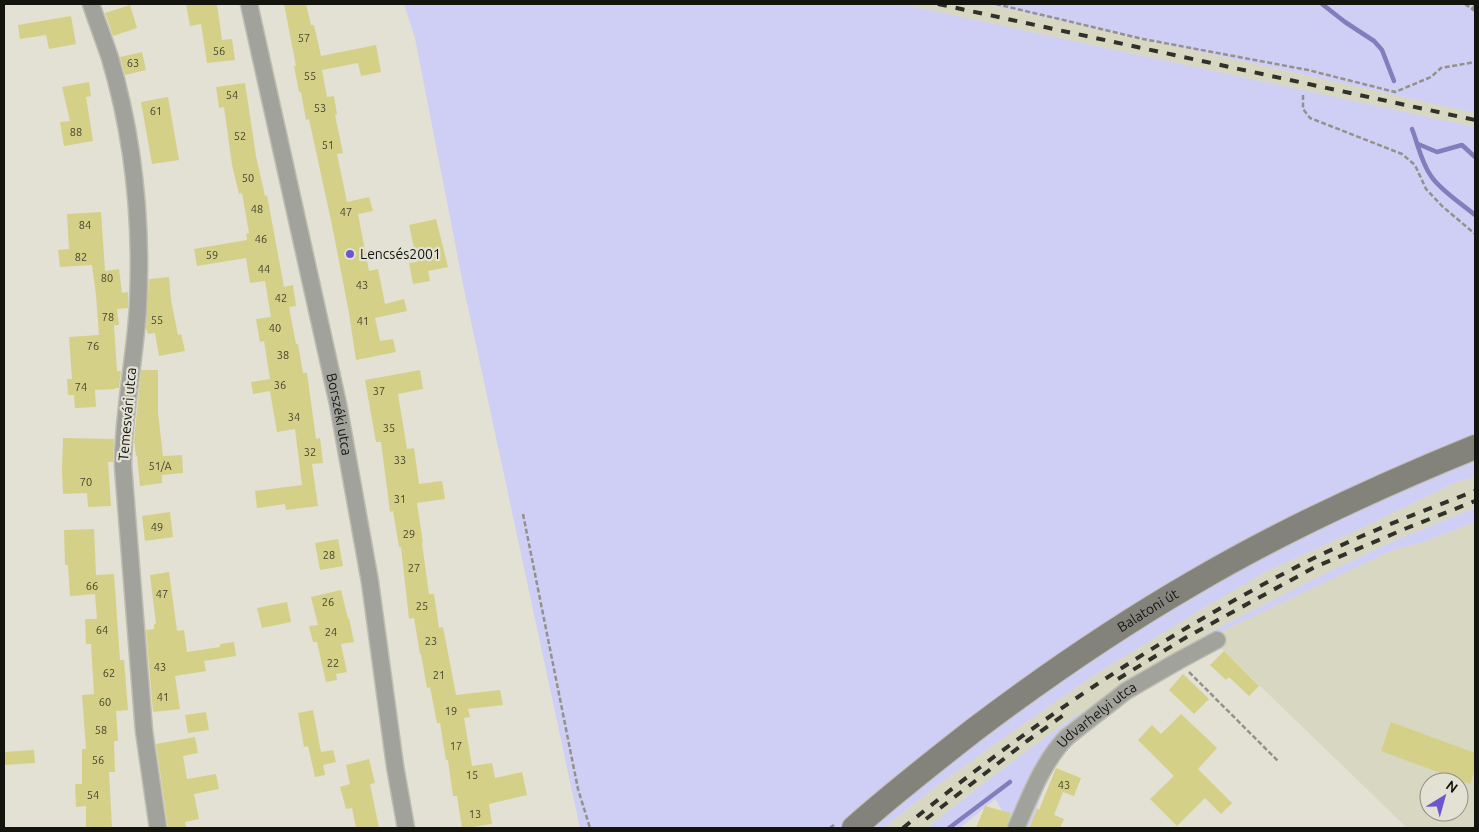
<svg xmlns="http://www.w3.org/2000/svg" width="1479" height="832" viewBox="0 0 1479 832" font-family="Ubuntu,sans-serif">
<rect width="100%" height="100%" fill="#e2e1d4"/>
<g fill="#d8d7c2" fill-rule="evenodd">
<path d="M901,4H986L1475,113V127Z"/>
<path d="M1475,477V508L1398,539L1326,573L1212,631L1072,718L988,780L927,828H884L931,790L1009,734L1093,676L1197,612L1267,571L1362,528L1454,483Z"/>
<path d="M1475,522V828H1407L1224,651L1221,648L1222,643L1215,634L1393,550L1424,542ZM1429,782H1459V812H1429Z"/>
</g>
<g fill="#cfcef4">
<path d="M404,4H901L1475,127V477L1454,483L1362,528L1267,571L1197,612L1093,676L1009,734L931,790L884,828H580L463,284L415,38Z"/>
<path d="M986,4H1475V113Z"/>
<path d="M1475,508V522L1424,542L1393,550L1216,634L1222,643L1221,648L1166,674L1106,712L1072,743L1059,760L1046,783L1029,828H1013L995,799L960,828H927L988,780L1072,718L1212,631L1326,573L1398,539Z"/>
</g>
<g fill="none" stroke-linecap="round" stroke-linejoin="round">
<g stroke="#827dbc" stroke-width="4.5">
<path d="M1322,4L1345,22L1374,41L1382,50L1394,81"/>
<path d="M1412,129C1418,144 1421,162 1431,176C1440,190 1462,204 1475,215"/>
<path d="M1418,144L1437,152L1462,145L1475,157"/>
<path d="M949,828L1010,782"/>
</g>
</g>
<g fill="#d5d087">
<path d="M186,4H217L222,40L232,39L235,60L207,63L201,24L190,26Z"/>
<path d="M284,4H306L311,25H314L321,56L376,45L381,72L361,76L358,63L322,70L327,97L334,96L337,114L335,115L343,153L337,154L347,202L369,197L373,211L358,214L369,271L378,269L385,304L404,299L407,311L375,318L380,341L393,339L396,352L356,360L349,313L333,230L309,119L306,120L301,92H299L294,66H296Z"/>
<path d="M130,5L137,28L113,36L105,13Z"/>
<path d="M71,16L76,44L49,49L46,35L20,39L18,25Z"/>
<path d="M142,52L146,70L125,75L120,57Z"/>
<path d="M89,82L91,96L86,97L93,141L64,146L60,122L70,121L62,87Z"/>
<path d="M245,83L256,156L265,196L267,195L284,287L293,285L296,306L289,307L296,344H298L303,373H307L316,439L320,438L323,463L312,464L318,506L286,510L285,504L257,508L255,491L302,485L295,429L277,432L270,391L253,394L251,382L270,379L264,341L260,342L256,319L271,317L265,281L250,283L246,258L197,266L194,249L247,240L246,234L249,233L242,193L239,194L232,165L224,107L219,108L216,87Z"/>
<path d="M168,97L179,160L152,164L141,102Z"/>
<path d="M101,212L105,271L119,269L122,293L128,292V308L117,309L119,325H114L117,371H121L119,388H115V389L95,390L96,407L75,408L74,395H68L67,379H72L69,337L99,335L96,295L92,265L60,267L58,250L69,249L67,214Z"/>
<path d="M436,219L448,267L428,271L430,281L413,284L409,263L417,262L409,225Z"/>
<path d="M169,277L171,300L178,335L181,334L185,351L159,356L155,333L148,334L146,328L149,279Z"/>
<path d="M141,370H158V413L163,456L182,455L183,473L162,475V483L140,486L137,456H136L134,440Z"/>
<path d="M420,370L423,389L398,394L407,449L414,448L419,484L442,481L445,499L417,503L423,543H422L429,594H434L439,628L443,627L456,695L500,690L503,705L468,709L470,717L464,718L472,766L492,763L495,778L522,772L527,795L489,804L492,824L466,828H462L457,796H453L448,760H446L440,723H437L430,687L427,688L421,654H420L414,618L409,619L401,547H399L393,511L390,512L381,442H376L365,380Z"/>
<path d="M63,438L114,439L113,462H108L111,506L88,507L87,493L63,494L62,470Z"/>
<path d="M170,512L173,537L145,541L142,516Z"/>
<path d="M94,529L96,575L114,574L120,660H124L128,710L116,711L118,741H114L115,772H109L112,828H86V806L76,807L75,784H82V749H86L82,695L94,694L91,644H86L85,619H97L95,594L70,596L68,565H65L64,530Z"/>
<path d="M338,539L343,566L320,570L315,543Z"/>
<path d="M169,572L177,631L184,630L187,652L220,647V644L234,642L236,656L204,661L206,671L175,676L180,709L153,712L146,630L154,629V624H156L150,575Z"/>
<path d="M341,590L348,619L349,618L354,642L341,644L347,672L336,674L337,680L326,682L317,642H313L309,626L318,625L311,597Z"/>
<path d="M287,602L291,622L262,628L257,608Z"/>
<path d="M1224,651L1259,686L1249,696L1229,677L1226,680L1210,665Z"/>
<path d="M1183,674L1209,699L1194,714L1169,690Z"/>
<path d="M313,710L321,752L333,750L336,762L323,765L325,775L315,777L308,746L304,747L298,713Z"/>
<path d="M206,712L209,730L188,733L185,715Z"/>
<path d="M1181,714L1217,748L1198,769L1232,803L1221,814L1205,798L1177,826L1150,799L1174,776L1138,740L1152,725L1161,734Z"/>
<path d="M1391,722L1475,753V770L1470,784L1381,751Z"/>
<path d="M195,737L198,753L183,756L187,779L216,774L219,789L194,794L199,819L185,822L186,828H168L156,744Z"/>
<path d="M34,750L35,763L4,765V752Z"/>
<path d="M369,759L375,783L370,784L379,828H356L352,808L346,809L340,787L350,784L346,765Z"/>
<path d="M1056,768L1081,778L1074,796L1063,792L1054,815L1064,819L1060,828H1029L1037,808L1039,810Z"/>
<path d="M985,806L1011,813L1006,828H976Z"/>
</g>
<g fill="none" stroke-linecap="round" stroke-linejoin="round">
<g stroke="#bdbcb1" stroke-width="19">
<g id="minor">
<path d="M91,4C97,22 104,40 110,58C134,139 142,222 138,306C135,360 123,412 123,466L144,731L158,828"/>
<path id="s1" d="M249,4L338,404L370,582L395,766L406,828"/>
<path id="s2" d="M1016,828C1030,797 1043,761 1067,737L1126,691L1178,661L1217,640"/>
</g>
</g>
<g stroke="#bdbcb1" stroke-width="26">
<g id="secondary">
<path id="s3" d="M854,828C892,794 933,762 974,730C1044,677 1117,627 1193,583C1283,530 1379,486 1475,447"/>
</g>
</g>
<g stroke="#939289" stroke-width="2.5" stroke-dasharray="5 2.5" stroke-linecap="butt">
<path d="M996,4L1143,39L1308,70L1395,92L1431,77L1441,68L1475,62"/>
<path d="M1465,4L1475,11"/>
<path d="M1472,9L1475,5"/>
<path d="M1303,95V109L1310,118L1402,154L1415,165L1426,189L1442,206L1475,234"/>
<path d="M523,514L578,789L590,828"/>
<path d="M1189,672L1278,761"/>
<path d="M830,828L835,824"/>
</g>
<use href="#minor" stroke="#a2a29c" stroke-width="16"/>
<use href="#secondary" stroke="#84837b" stroke-width="24"/>
<g stroke="#31312a" stroke-width="4" stroke-dasharray="9 9" stroke-linecap="butt">
<path d="M938,4L1475,120"/>
<path d="M1118,679L1185,638L1315,567L1407,528L1475,501"/>
<path d="M926,819L1027,741L1068,712"/>
<path d="M903,828C1030,724 1165,633 1312,559C1365,533 1420,512 1475,491"/>
</g>
</g>
<circle fill="#6c55cf" stroke="#e2e1d4" stroke-width="2" cx="350" cy="254" r="5"/>
<g text-anchor="middle" dominant-baseline="central" stroke-width="4.5" stroke-linejoin="round" paint-order="stroke">
<g font-size="11" fill="#44432d">
<text x="304" y="38">57</text>
<text x="219" y="51">56</text>
<text x="133" y="63">63</text>
<text x="310" y="76">55</text>
<text x="232" y="95">54</text>
<text x="320" y="108">53</text>
<text x="156" y="111">61</text>
<text x="76" y="132">88</text>
<text x="240" y="136">52</text>
<text x="328" y="145">51</text>
<text x="248" y="178">50</text>
<text x="257" y="209">48</text>
<text x="346" y="212">47</text>
<text x="85" y="225">84</text>
<text x="261" y="239">46</text>
<text x="212" y="255">59</text>
<text x="81" y="257">82</text>
<text x="264" y="269">44</text>
<text x="107" y="278">80</text>
<text x="362" y="285">43</text>
<text x="281" y="298">42</text>
<text x="108" y="317">78</text>
<text x="157" y="320">55</text>
<text x="363" y="321">41</text>
<text x="275" y="328">40</text>
<text x="93" y="346">76</text>
<text x="283" y="355">38</text>
<text x="280" y="385">36</text>
<text x="81" y="387">74</text>
<text x="379" y="391">37</text>
<text x="294" y="417">34</text>
<text x="389" y="428">35</text>
<text x="310" y="452">32</text>
<text x="400" y="460">33</text>
<text x="160" y="466">51/A</text>
<text x="86" y="482">70</text>
<text x="400" y="499">31</text>
<text x="157" y="527">49</text>
<text x="409" y="534">29</text>
<text x="329" y="555">28</text>
<text x="414" y="568">27</text>
<text x="92" y="586">66</text>
<text x="162" y="594">47</text>
<text x="328" y="602">26</text>
<text x="422" y="606">25</text>
<text x="102" y="630">64</text>
<text x="331" y="632">24</text>
<text x="431" y="641">23</text>
<text x="333" y="663">22</text>
<text x="160" y="667">43</text>
<text x="109" y="673">62</text>
<text x="439" y="675">21</text>
<text x="163" y="697">41</text>
<text x="105" y="702">60</text>
<text x="451" y="711">19</text>
<text x="101" y="730">58</text>
<text x="456" y="746">17</text>
<text x="98" y="760">56</text>
<text x="472" y="775">15</text>
<text x="1064" y="785">43</text>
<text x="93" y="795">54</text>
<text x="475" y="814">13</text>
</g>
<g font-size="14" fill="#14140f" stroke="#e2e1d4" text-anchor="start">
<text x="360" y="254">Lencsés2001</text>
</g>
<g font-size="14" fill="#14140f" stroke="#e2e1d4">
<text transform="translate(127 414) rotate(-85)">Temesvári utca</text>
<text stroke="none"><textPath href="#s1" startOffset="420">Borszéki utca</textPath></text>
<text stroke="none"><textPath href="#s3" startOffset="366">Balatoni út</textPath></text>
<text stroke="none"><textPath href="#s2" startOffset="142">Udvarhelyi utca</textPath></text>
</g>
</g>
<rect width="1479" height="832" fill="none" stroke="#14140f" stroke-width="10"/>
<g transform="translate(1444 797) rotate(37)"><circle r="24" fill="#e2e1d4" stroke="#908f85"/>
<path d="M0-4L9 19L0 12L-9 19Z" fill="#6c55cf"/>
<text y="-8" font-size="14" font-weight="bold" text-anchor="middle" fill="#14140f">N</text>
</g>
</svg>
